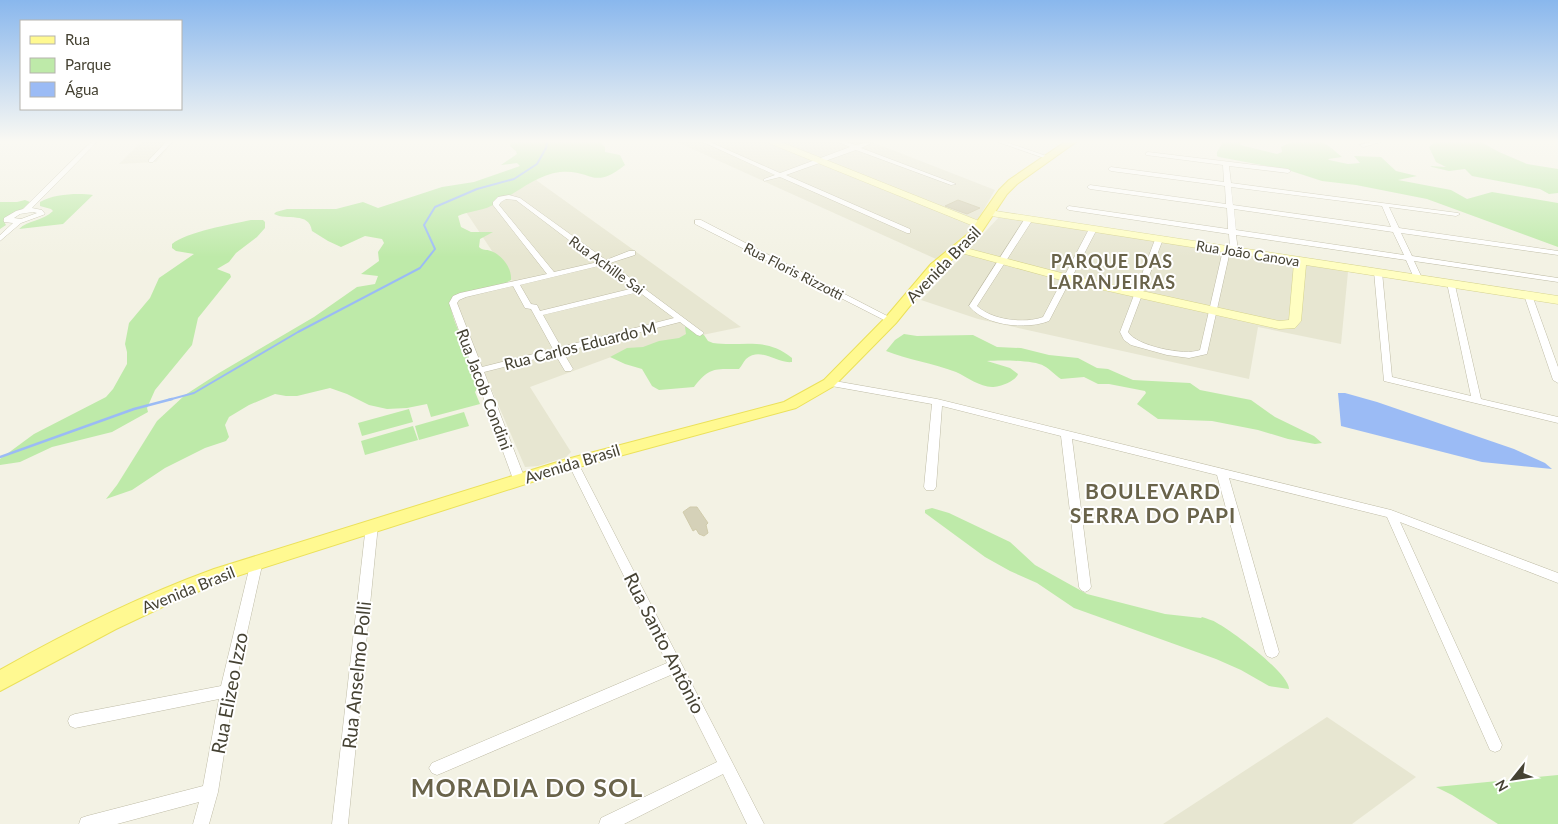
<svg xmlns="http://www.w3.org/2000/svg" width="1558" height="824" viewBox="0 0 1558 824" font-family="Lato,sans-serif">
<rect width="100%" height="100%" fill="#f3f2e4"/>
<g fill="#e7e6d1">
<path d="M141,142H173L156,162L119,164Z"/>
<path d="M677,142H872L995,190L973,228L936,259Z"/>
<path d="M536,180L741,327L630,350L530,387L571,452L566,457L538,466L525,467L451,295L512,281L466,212L509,190Z"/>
<path d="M1001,215L1348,272L1341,344L1258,327L1249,379L978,319L921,300Z"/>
<path d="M1327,717L1416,777L1352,824H1163Z"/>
</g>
<g fill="#beeaa9">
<path d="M511,142H600L605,147V152L620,155L625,165C592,191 593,169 560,172C534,175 514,196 491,206C481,211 469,211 458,216L461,227L471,232H493L480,239L479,247C483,251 486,249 491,251C502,255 512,268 511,280L506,283L450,302C452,318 457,326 462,340C468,355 471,371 479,386L475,392L480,404L431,417L427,404L407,408L387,409L369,405L347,394L330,388L297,396H286L275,394L249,405L229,417L225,425L229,437L226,441L205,448L165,468L132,490L106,499L117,485L157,421L185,395L219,373L314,317L357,287L375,284L378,276L361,274L379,261L378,252L384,243L382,239L365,236L341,247L328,241L312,231C309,211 287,221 274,214L276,212L287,209H336L363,202L378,208L442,187L474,182L520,166L517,163L501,165L517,154L516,151L510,146Z"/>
<path d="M1221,142H1241L1240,145L1277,154L1282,152L1281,147C1290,141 1313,138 1323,143C1330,146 1336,152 1342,157L1328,159L1329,160L1348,164L1360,163L1354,156L1381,157L1396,171L1417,176L1398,180L1451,190L1467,199L1492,192L1558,203V247L1427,199L1356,185L1322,181L1288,170L1219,157L1217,156V152L1222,144Z"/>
<path d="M1435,142H1481L1499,152L1527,164L1558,169V193L1549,194L1540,189L1472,176L1465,169L1449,171L1432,167L1430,166L1446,167L1436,162L1429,147Z"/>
<path d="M93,195L63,224L19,229C28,220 43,221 53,211L51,209L40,206V202C54,194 78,193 93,195Z"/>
<path d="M25,200L30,202L24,208L3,220L6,225L0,229V202H17Z"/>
<path d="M251,220H263L265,222V228L257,237L236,253L229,262L217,269L230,274L231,277L198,318L192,345L155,390L147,408L148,412L112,432L52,447L20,462L0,465V459L34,434L106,397L113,389L127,364V352L125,344L129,323L150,298L159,278L194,254L176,251L172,248V244C186,232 232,224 251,220Z"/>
<path d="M688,326L704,335L708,341L713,343C743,347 765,336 792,358V362C776,364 761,346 746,359C743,362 742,366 739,369C715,369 709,367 694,387L659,390L652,386L642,369L625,364L610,357L627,348L643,347L659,341L679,338L686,334L685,327Z"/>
<path d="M904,334L917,336L973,335L997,347L1021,348L1049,355L1078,358L1097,368L1108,369L1133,380L1190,383L1200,390L1251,400L1275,417L1314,436L1322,443L1315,444L1288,439L1258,430L1212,421L1158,419L1137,404L1146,393L1145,391L1109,384H1098L1084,377L1061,379C1055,375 1050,369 1044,366C1034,360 1000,360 987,361L1010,368L1018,374C1016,381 1000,387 992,387C980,387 967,377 956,372C933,363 908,360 886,351L895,340Z"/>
<path d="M409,409L413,422L362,436L358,423Z"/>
<path d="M464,412L469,426L419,440L415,426Z"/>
<path d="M413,426L418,440L365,455L361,441Z"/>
<path d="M932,508L949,513L1010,542L1035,565L1087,594L1165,614L1201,618L1202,617C1207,619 1213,620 1217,623C1232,631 1289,673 1289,689L1269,686L1241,670L1216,659L1074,608L1037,583L1010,571L985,557L925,513V510Z"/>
<path d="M1558,775V824H1498L1452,795L1436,787Z"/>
</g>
<path fill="#9bbbf5" d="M1338,393H1345L1377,402L1514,449L1545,463L1552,469L1482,462L1341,426Z"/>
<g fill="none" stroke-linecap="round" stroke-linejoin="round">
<path stroke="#9bbbf5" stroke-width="2" d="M168,400L194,393L298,332L420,268L435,249L424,225L435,207L477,189L514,179L537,164L546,148L547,142"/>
<path stroke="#9bbbf5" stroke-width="2.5" d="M0,457L134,409L172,399"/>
</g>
<g fill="#d5d1b8" stroke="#d0cbab">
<path d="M958,200L980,208L967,214L945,206Z"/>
<path d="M690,507H697L708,523L706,525L708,533L704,536L699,534L696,529L693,531L683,512Z"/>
</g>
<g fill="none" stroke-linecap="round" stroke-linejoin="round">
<g stroke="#bfbca6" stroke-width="1">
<g id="street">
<path d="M91,142H97L32,208L42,210L45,214L43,215L21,223L0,241V235L13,223L4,222V218L16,211L23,209ZM33,212L37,213L21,219L14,218L20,214Z"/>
<path d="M166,142H172L153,162H149V160Z"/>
<path d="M703,142H710L780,173L850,147L838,142H846L856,145L870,142V144L861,148L956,184L951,185L856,150L786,175L910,229V233H907L780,177L764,181V179L775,175Z"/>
<path d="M998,142H1006L1052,158L1047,159Z"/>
<path d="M1370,142H1381L1363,147L1360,145Z"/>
<path d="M1148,152L1288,169L1291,171L1288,173L1229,166L1231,183L1458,213L1460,214L1456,216L1389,207L1399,228L1558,251V255L1401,233L1412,256L1558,278V282L1414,261L1422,278L1418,280L1414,278L1406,260L1236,235L1238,251L1234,253L1230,251L1207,354L1189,358L1167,355L1131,345L1124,340L1120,332L1156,237H1159L1163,239L1128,332C1136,346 1185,356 1200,350L1223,250L1227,248L1230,249L1229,234L1069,210L1066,208L1069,206L1228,229L1227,208L1090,189L1087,187L1090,185L1226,204L1225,186L1111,171L1108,169L1111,167L1224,182L1223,165L1146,155V153ZM1231,187L1382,206L1391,227L1233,205ZM1234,209L1393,232L1404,255L1236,230Z"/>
<path d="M509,195L520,198L606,260L629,251H635V255L610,263L704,333L700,336L697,335L680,322L563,352L573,369L571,371H565L555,354L484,372L525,479L523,482H515L513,479L449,303L453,296L460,293L547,274L493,205V202L498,197ZM506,199L516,200L598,262L554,272L499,205L501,202ZM603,265L634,288L540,311L537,305L531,304L520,285ZM513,286L525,308L531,309L553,349L482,367L457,303L459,300L466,297ZM639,292L674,318L561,347L543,315Z"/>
<path d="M1026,217L1033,219L977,306C992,320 1024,324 1043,317L1089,229L1093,227L1097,229L1049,321C1026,330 985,326 969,306Z"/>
<path d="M695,220H701L895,320L891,323L888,322L695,224Z"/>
<path d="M1375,270H1381L1382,272L1392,377L1471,396L1447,283L1448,281H1454L1481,399L1558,417V423L1384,381L1374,272Z"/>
<path d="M1525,293H1528L1532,295L1558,367V383L1553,380L1524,295Z"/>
<path d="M829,380L937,399L1391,510L1558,573V583L1400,522L1502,745L1500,750L1495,752L1490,750L1387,517L1229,478L1279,652L1277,656L1272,658L1267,656L1265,652L1217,475L1072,439L1091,587L1089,590L1085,592L1081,590L1079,587L1061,436L942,406L936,487L934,490H926L924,487L932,404L826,385L824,383L826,381Z"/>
<path d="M573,459L578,463L764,824H747L723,774L624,824H599L601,818L717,762L673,674L442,773L437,775L432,773L429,768L432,763L667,663L568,463Z"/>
<path d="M372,521L376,522L378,525L348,824H332L366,525L368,522Z"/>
<path d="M257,556L261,558L263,561L234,691L218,792L209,824H193L199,802L117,824H79L81,818L87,816L203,786L219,699L75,728L70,726L68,721L70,716L75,714L221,686L251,561L253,558Z"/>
</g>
</g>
<g stroke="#d6d390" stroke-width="1">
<g id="secondary">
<path d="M770,142H781L984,223L985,225L980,228L976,227L771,144Z"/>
<path d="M989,210L1558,296V304L1306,265L1301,321L1295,328L1279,329L1068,282L954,251L952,249L958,246L1069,275L1279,321L1289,320L1294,263L985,215L984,213Z"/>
</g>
</g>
<g stroke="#ebe15a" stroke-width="2">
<path id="primary" d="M1065,142H1076L1017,184L1007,194L977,239L939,270L896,323L834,386L796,408L579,467L228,579L171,603L116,629L0,691V670C69,631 140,596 214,569L567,459L784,402L824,380L886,317L931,264L969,233L999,190L1009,180Z"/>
</g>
<use href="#street" fill="#fff" fill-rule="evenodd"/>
<use href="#secondary" fill="#fffec2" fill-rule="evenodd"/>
<use href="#primary" fill="#fff991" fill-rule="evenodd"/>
</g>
<linearGradient id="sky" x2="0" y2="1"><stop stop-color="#89b7ed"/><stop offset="0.55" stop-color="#faf9f3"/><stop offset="1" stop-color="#faf9f3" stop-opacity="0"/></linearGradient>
<rect width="1558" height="257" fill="url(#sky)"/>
<g text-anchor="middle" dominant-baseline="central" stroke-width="4" stroke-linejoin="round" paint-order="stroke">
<g font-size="14" fill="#454233" stroke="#fff">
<text transform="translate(1248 253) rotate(9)">Rua João Canova</text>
<text transform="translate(607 265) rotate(36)">Rua Achille Sai</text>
<text transform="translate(794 271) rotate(27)">Rua Floris Rizzotti</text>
</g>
<g font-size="16" fill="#454233" stroke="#fff">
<text transform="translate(943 264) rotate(-46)">Avenida Brasil</text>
<text transform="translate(580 345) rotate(-14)">Rua Carlos Eduardo M</text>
<text transform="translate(485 389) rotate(69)">Rua Jacob Condini</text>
<text transform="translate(572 463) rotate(-17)">Avenida Brasil</text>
<text transform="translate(188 589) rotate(-22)">Avenida Brasil</text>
</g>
<g font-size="18" font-weight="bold" letter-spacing="1" fill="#69634a" stroke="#fff">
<text x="1112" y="261">PARQUE DAS<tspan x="1112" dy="21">LARANJEIRAS</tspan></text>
</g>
<g font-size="19" fill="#454233" stroke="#fff">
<text transform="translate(665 643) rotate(63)">Rua Santo Antônio</text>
<text transform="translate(356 675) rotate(-84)">Rua Anselmo Polli</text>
<text transform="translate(229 693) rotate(-79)">Rua Elizeo Izzo</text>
</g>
<g font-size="21" font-weight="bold" letter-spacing="1" fill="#69634a" stroke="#fff">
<text x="1153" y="490">BOULEVARD<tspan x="1153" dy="24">SERRA DO PAPI</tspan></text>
</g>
<g font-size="25" font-weight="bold" letter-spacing="1" fill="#69634a" stroke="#fff">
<text x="527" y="787">MORADIA DO SOL</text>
</g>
</g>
<rect x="20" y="20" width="162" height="90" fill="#ffffff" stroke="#b5b3ad"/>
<rect x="30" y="36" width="25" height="8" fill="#fff991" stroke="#b5b3ad"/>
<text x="65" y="45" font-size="15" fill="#454233">Rua</text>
<rect x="30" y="58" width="25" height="15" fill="#beeaa9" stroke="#b5b3ad"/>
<text x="65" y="70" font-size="15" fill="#454233">Parque</text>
<rect x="30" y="82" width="25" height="15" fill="#9bbbf5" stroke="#b5b3ad"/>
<text x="65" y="95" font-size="15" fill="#454233">Água</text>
<g transform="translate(1513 779) rotate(240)" stroke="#ffffff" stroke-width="4" paint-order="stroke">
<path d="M0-4L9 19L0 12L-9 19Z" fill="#454233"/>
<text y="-8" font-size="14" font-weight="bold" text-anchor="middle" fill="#454233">N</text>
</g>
</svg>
